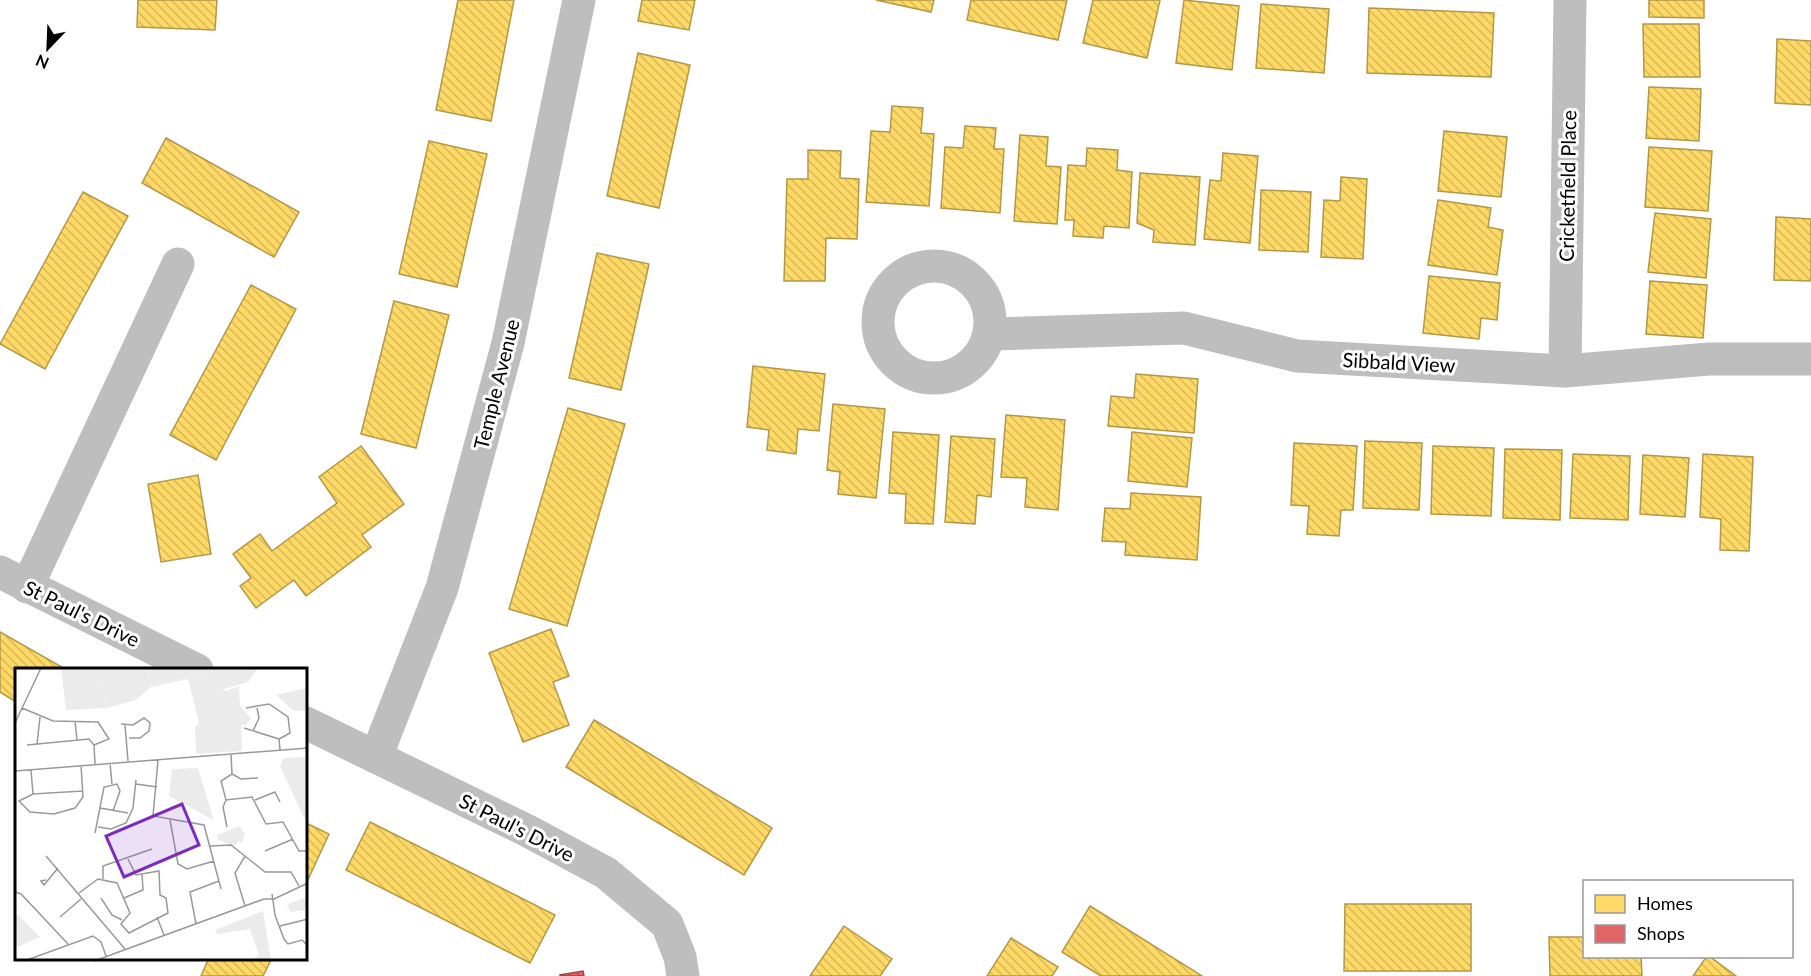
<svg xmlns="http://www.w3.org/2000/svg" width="1811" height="976" viewBox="0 0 1811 976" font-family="Lato,sans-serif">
<defs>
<pattern id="homes-back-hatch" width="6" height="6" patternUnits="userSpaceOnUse" patternTransform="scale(1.5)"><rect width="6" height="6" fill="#ffd966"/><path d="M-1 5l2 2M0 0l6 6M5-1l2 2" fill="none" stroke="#d9b857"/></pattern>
<pattern id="shops-back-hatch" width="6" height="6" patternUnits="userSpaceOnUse" patternTransform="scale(1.5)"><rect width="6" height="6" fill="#e06666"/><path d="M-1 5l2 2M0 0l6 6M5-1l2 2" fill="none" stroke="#b35252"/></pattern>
</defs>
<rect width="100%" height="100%" fill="#fff"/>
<g fill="url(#homes-back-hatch)" stroke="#b29847" stroke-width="1.5">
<path d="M138,0H217L215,30L137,27Z"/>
<path d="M458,0H514L491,121L436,110Z"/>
<path d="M642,0H695L689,30L638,21Z"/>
<path d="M876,0H934L931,12Z"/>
<path d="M971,0H1067L1058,40L967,20Z"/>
<path d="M1093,0H1160L1147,58L1083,43Z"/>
<path d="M1184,0L1239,6L1232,70L1176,63Z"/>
<path d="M1649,0H1704V18L1649,17Z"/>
<path d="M1261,4L1329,9L1324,73L1256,68Z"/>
<path d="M1369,8L1494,13L1491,77L1367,73Z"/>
<path d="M1643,24H1699L1700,77H1644Z"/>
<path d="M1777,39L1811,41V105L1775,103Z"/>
<path d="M638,53L690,65L659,208L607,196Z"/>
<path d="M1649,87L1701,89L1699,141L1646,138Z"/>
<path d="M892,106L923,108L921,133L934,134L929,206L866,202L871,131L890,132Z"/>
<path d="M965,126L996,128L994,149H1004L1000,213L941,208L945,147L963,148Z"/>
<path d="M1444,131L1507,137L1501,197L1438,191Z"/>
<path d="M1020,135L1048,137L1046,166L1061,167L1057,224L1014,221Z"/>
<path d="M166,138L299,212L274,257L142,183Z"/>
<path d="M429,141L487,154L457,287L399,274Z"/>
<path d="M1649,147L1712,151L1708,211L1645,207Z"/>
<path d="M1087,148L1118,150L1117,170L1132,172L1129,228L1104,226L1103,238L1073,236L1074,220H1065L1068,165L1086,166Z"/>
<path d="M808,150L841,151L840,178L859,179L857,239L826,238L825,281H784L787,179H808Z"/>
<path d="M1223,153L1258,156L1250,243L1204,239L1210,180L1221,181Z"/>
<path d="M1140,173L1200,177L1195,245L1153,242L1154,230L1137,223Z"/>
<path d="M1341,177L1367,179L1363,259L1321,257L1324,200L1340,201Z"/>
<path d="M1261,190L1311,192L1308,252L1259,250Z"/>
<path d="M83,192L128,216L45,369L0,344Z"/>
<path d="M1438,200L1491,208L1488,227L1503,230L1497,275L1428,265Z"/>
<path d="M1655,213L1711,219L1706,278L1648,272Z"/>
<path d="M1776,217L1811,219V281L1774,280Z"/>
<path d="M597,253L649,264L621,390L569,378Z"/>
<path d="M1429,276L1500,283L1497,320L1481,318L1479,339L1423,333Z"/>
<path d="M1650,281L1707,285L1703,338L1646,334Z"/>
<path d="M251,285L296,309L216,460L170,435Z"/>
<path d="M394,301L449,315L416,448L361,434Z"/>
<path d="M753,366L825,374L819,431L798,429L796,454L767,450L769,430L747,427Z"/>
<path d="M1136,374L1198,379L1194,433L1108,426L1111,396L1134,398Z"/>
<path d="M833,404L885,409L876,498L838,494L840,472L827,470Z"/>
<path d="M568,408L625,424L567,626L509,609Z"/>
<path d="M1006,415L1065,420L1058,510L1025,507L1027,478L1001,477Z"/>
<path d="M893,432L939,435L933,524L905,523L906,494L889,493Z"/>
<path d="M1132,432L1192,438L1187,487L1128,481Z"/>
<path d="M951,436L995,439L991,497L977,495L975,524L945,522Z"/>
<path d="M1365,441L1422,443L1419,510L1363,508Z"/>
<path d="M1294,443L1357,446L1353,510H1341L1339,536L1307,534L1309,506L1291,505Z"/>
<path d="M361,446L404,504L362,535L371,547L306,596L294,580L256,608L240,586L251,578L233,554L260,534L272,551L337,503L319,477Z"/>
<path d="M1433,446L1494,448L1491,516L1431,514Z"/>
<path d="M1505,449L1562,450L1560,520L1503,518Z"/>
<path d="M1573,454L1630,456L1628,520L1570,518Z"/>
<path d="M1703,454L1753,457L1749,551L1720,550L1721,519L1700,517Z"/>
<path d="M1643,455L1689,458L1685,517L1640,514Z"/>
<path d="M198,475L211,554L161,562L148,484Z"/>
<path d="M1131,493L1201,497L1197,560L1125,555L1126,542L1102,541L1105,508L1130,509Z"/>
<path d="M551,629L569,676L553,682L569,725L523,742L489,653Z"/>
<path d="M0,632L67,670H16V702L0,692Z"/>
<path d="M594,720L772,828L744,875L566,767Z"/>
<path d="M370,822L555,915L530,963L346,870Z"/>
<path d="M306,823L329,834L306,884Z"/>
<path d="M1345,904H1471V971H1344Z"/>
<path d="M1090,906L1202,976H1101L1062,952Z"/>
<path d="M844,926L892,959L880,976H810Z"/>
<path d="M1549,937H1584V956H1641L1642,976H1550Z"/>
<path d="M1011,938L1058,967L1052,976H987Z"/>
<path d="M1707,956H1709L1736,976H1693Z"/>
<path d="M208,960H271L263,976H201Z"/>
</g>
<path fill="url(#shops-back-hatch)" stroke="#9d4747" stroke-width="1.5" d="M583,971L584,976H560V975Z"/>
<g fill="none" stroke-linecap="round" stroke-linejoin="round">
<g stroke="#bebebe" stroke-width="33">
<circle cx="934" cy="322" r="56"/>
<path d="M990,334L1184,328L1297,356L1565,371L1709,359H1811"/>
<path d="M1565,371L1570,0"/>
<path d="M0,572L197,670"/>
<path d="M27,587L178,264"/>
<path d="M306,723L528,831L606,873L667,924L680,957L683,976"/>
<path d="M376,757L442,588L508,343L579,0"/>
</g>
</g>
<g text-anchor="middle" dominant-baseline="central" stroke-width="6" stroke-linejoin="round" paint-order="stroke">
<g font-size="20" fill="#000" stroke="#fff">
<text transform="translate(1567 186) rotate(-89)">Cricketfield Place</text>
<text transform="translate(1399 362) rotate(3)">Sibbald View</text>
<text transform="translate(496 384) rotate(-76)">Temple Avenue</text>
<text transform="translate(82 613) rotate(26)">St Paul's Drive</text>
<text transform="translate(517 827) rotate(27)">St Paul's Drive</text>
</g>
</g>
<g transform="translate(15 668)">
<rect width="292" height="292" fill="#fff"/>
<path d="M81,0H134L135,17L179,8L211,23L224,18L225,38L236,50L231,57H226L227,83L181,86L180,59L184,55L173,11L136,19L121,32L92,40ZM292,20V43H279L261,27ZM183,100L197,146L198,152L154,128L157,101ZM224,158L230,166L227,175L224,173L219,178L203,172L202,167Z" fill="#ebebeb"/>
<path d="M134,0H243L233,14L202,23L190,20L188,12L179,8L135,17ZM292,229L290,242L275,244L272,236ZM248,243L256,292H236L244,287L235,261L202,266L200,262Z" fill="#ebebeb"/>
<path d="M46,0H81L92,40L51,42ZM289,89L293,95L290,152L265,98L269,90ZM2,246L25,269L0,280V253Z" fill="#ebebeb"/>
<path fill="none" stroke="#999" stroke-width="1.5" d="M7,40L38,53L83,54L94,71L79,77M231,40L254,36L273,49L275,65L264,71L265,82M60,53L62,72M0,55L26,0M106,56L118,57L129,50L135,55L134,63L125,70H114M110,57L113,93M229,60L264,71M238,63L244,50L242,40M22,76L25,49M12,77L74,71L79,77L80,96M216,86L217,106L206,113L211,132L237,129L251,156L268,154L284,183H293M143,92L138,148L189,157L206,221M95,95L97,116M16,102L18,126L68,123M0,103L293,80M217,106L226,111L243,110M121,116L142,119M18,126L4,133L15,144L39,146L60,140L68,129L66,97M211,132L208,139L212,159M240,132L260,124L265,134M85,140L113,145M155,152L163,196L172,201L199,193M83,159L96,161L111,155L118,140L121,112M80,165L89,119L102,116L105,123L98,143M195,178L216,177L250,204H276L284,218M250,183L278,171M31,188L110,281M230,188L220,205L230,238M88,211V198L137,181M31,212L26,213L29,217L43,200M0,224L6,226L53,276M64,225L83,211L102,215L115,245L106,256L114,265L153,245L151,230L145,227L144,203L121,207L112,189M257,226L260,247L269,271L273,276L287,272L293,278M86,230L97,247L107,252M109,230L128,222L127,206M45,249L66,231M142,249L149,267M181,256L175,224L204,213M265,258L293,251M9,293L78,268L86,274L91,288M79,293L249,231H259L293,215"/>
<path fill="#7b2cbf" fill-opacity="0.15" stroke="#7b2cbf" stroke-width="3" d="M167,136L184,177L109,209L91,168Z"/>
<rect width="292" height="292" fill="none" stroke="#000" stroke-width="3"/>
</g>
<rect x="1583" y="880" width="210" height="78" fill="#ffffff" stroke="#999999" stroke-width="1.5"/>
<rect x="1595" y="895" width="30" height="18" fill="#ffd966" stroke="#999999" stroke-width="1.5"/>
<text x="1637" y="910" font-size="18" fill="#000000">Homes</text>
<rect x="1595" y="925" width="30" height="18" fill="#e06666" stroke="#999999" stroke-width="1.5"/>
<text x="1637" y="940" font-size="18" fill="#000000">Shops</text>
<g transform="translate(48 48) rotate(203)" stroke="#ffffff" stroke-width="4.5" paint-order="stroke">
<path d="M0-4.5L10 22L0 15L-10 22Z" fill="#000000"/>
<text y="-9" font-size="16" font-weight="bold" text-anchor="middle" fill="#000000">N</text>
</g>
</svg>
